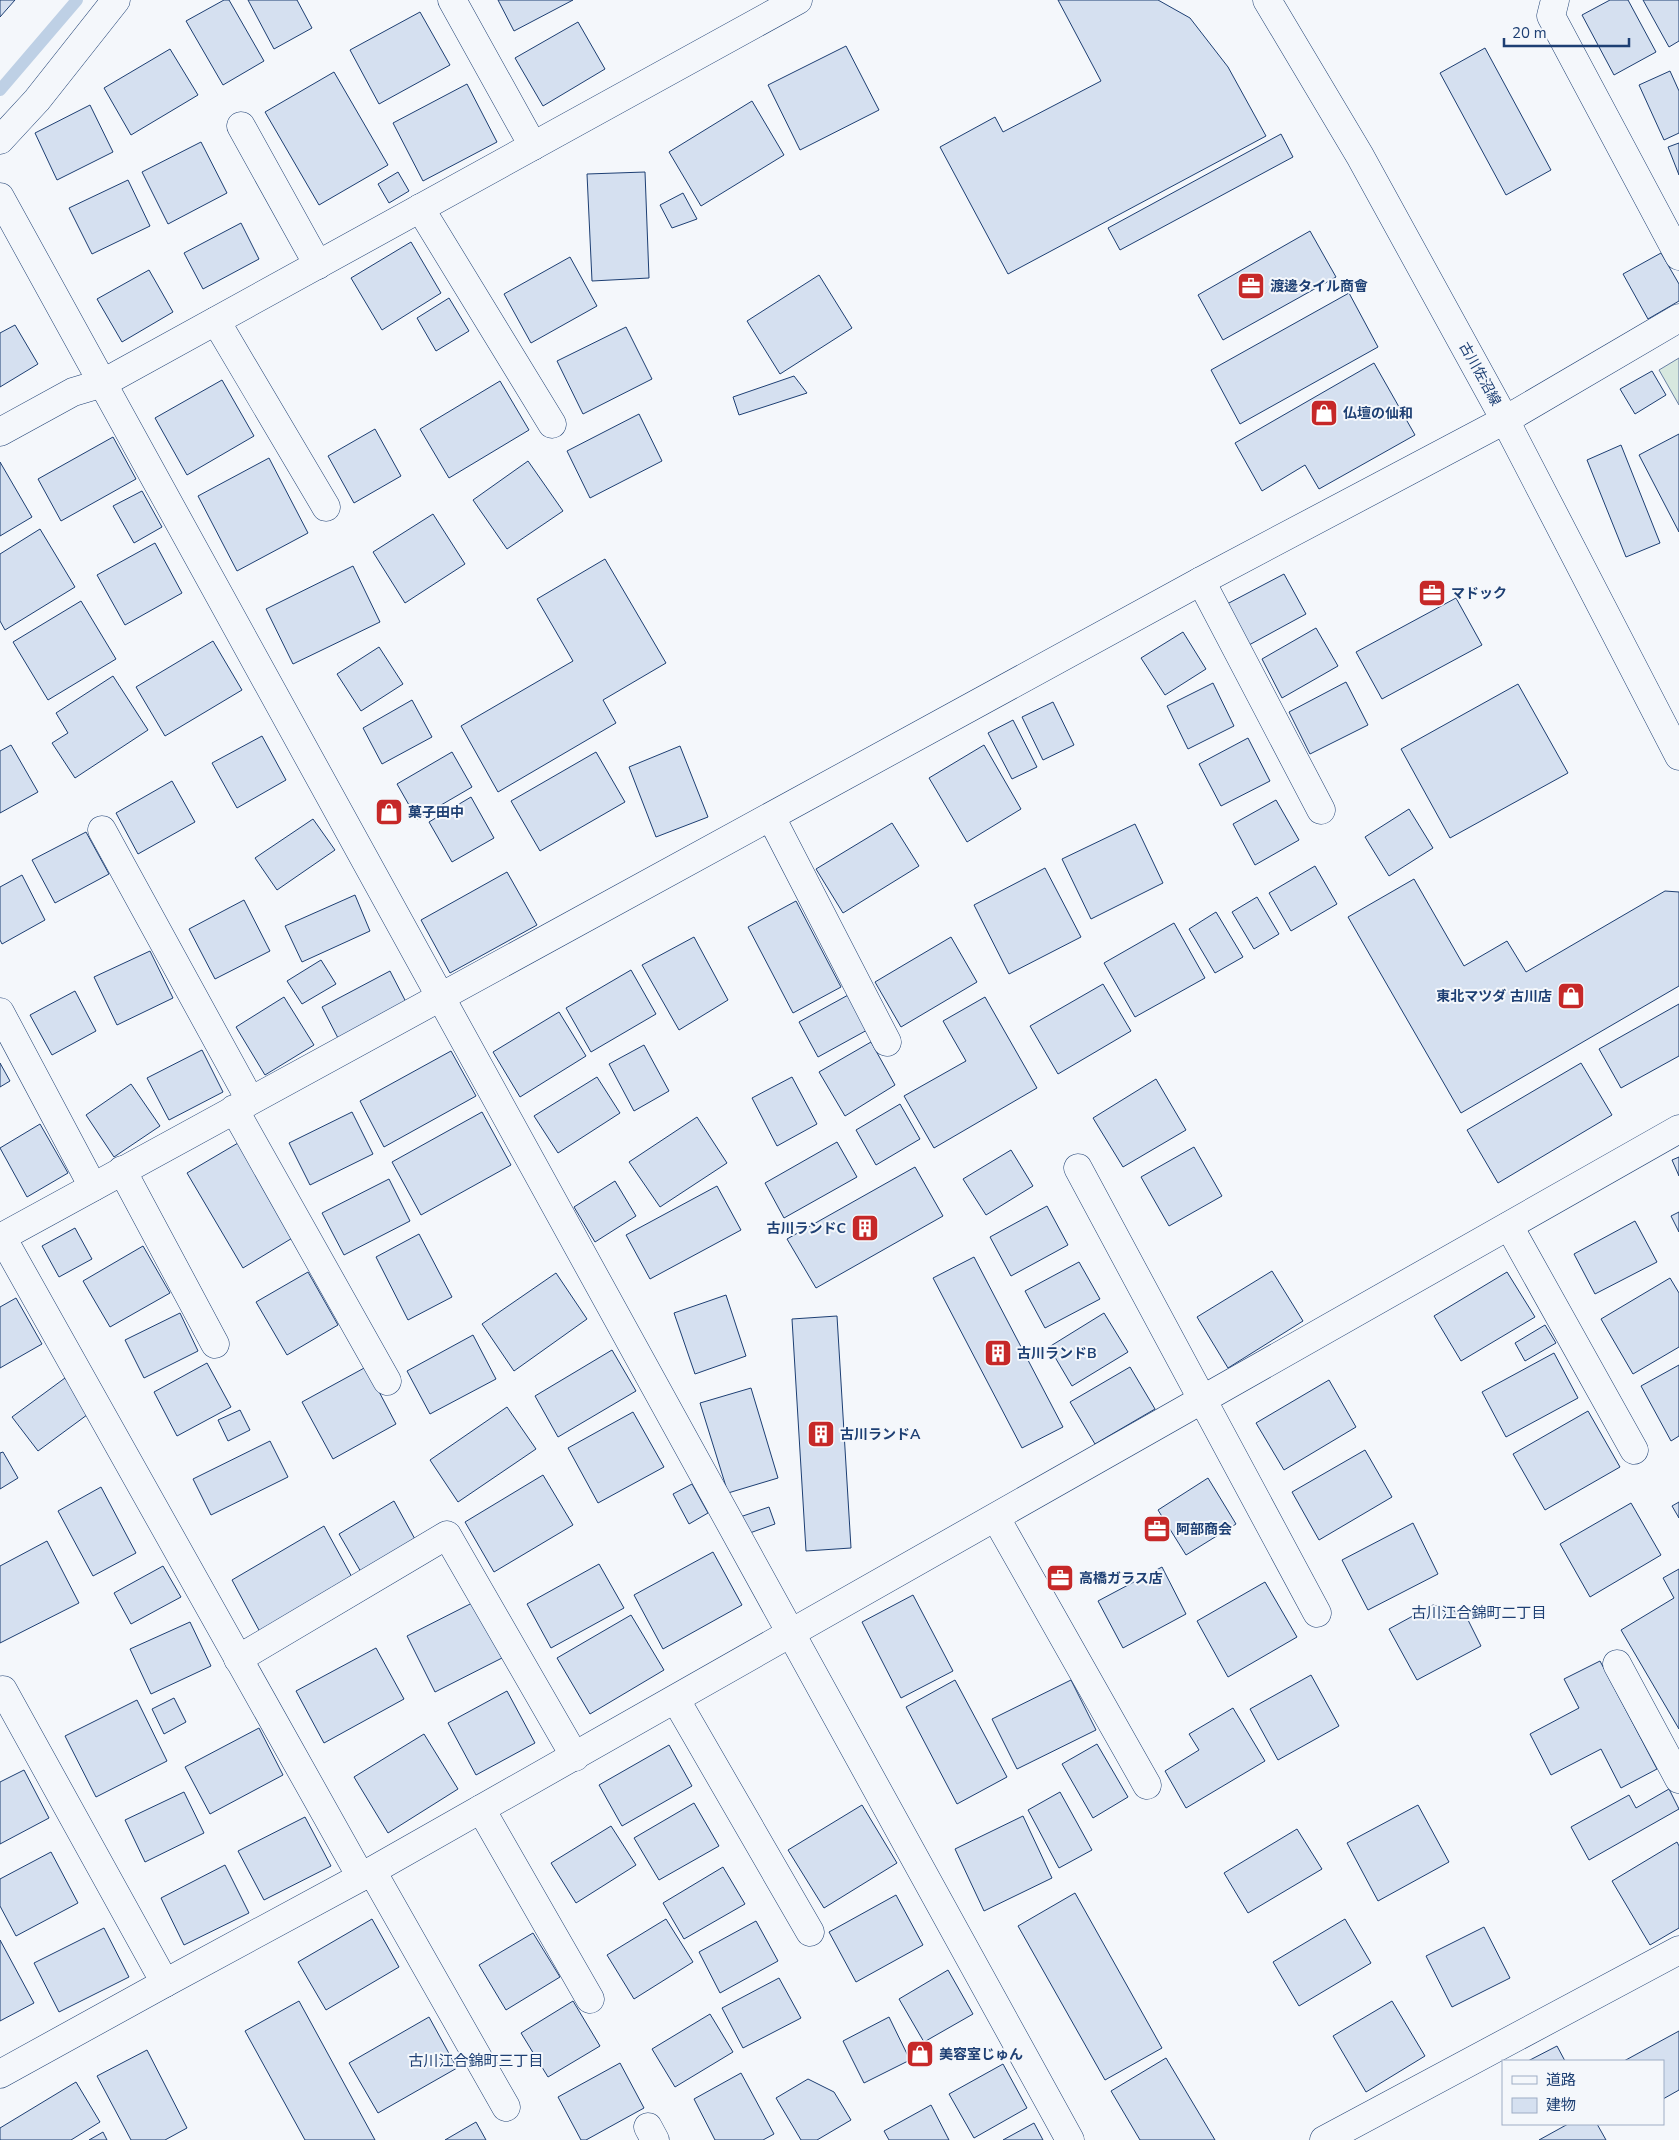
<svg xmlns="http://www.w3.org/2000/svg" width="1679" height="2140" viewBox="0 0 1679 2140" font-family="'Nunito Sans','Noto Sans JP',sans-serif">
<rect width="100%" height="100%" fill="#f4f7fb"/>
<path fill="#d7e8df" stroke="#687fa3" d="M1679,358V405L1659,370Z"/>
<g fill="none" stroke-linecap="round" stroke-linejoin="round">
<path stroke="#bed0e5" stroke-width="12" d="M0,90L77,0"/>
</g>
<g fill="#d5e0f0" stroke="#1d3f73">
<path d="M0,0H15L0,17Z"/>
<path d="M224,0H229L264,61L223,85L186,21Z"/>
<path d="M248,0H297L312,28L274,49Z"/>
<path d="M498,0H573L514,31Z"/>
<path d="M1058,0H1158L1190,18L1228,67L1266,136L1008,274L940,147L995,117L1003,132L1101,81Z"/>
<path d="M1610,0H1628L1656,52L1614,75L1582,15Z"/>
<path d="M1643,0H1679V41L1669,47Z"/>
<path d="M420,12L450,65L379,104L350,50Z"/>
<path d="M578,22L605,69L543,106L515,58Z"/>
<path d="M846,46L879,110L800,150L768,85Z"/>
<path d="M1485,48L1551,170L1506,195L1440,73Z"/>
<path d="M170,49L198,95L131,135L104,88Z"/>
<path d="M1670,71L1679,91V133L1664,140L1639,85Z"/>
<path d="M334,72L388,165L319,205L265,112Z"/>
<path d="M467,84L497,142L423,181L393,123Z"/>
<path d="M752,101L784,155L701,206L669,152Z"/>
<path d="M90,105L113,152L57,180L35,133Z"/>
<path d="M1281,134L1293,157L1120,250L1108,228Z"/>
<path d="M201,142L227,193L168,224L142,172Z"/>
<path d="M1679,143V175L1668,147Z"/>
<path d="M398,172L409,191L389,203L378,184Z"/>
<path d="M645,172L649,278L592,281L587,174Z"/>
<path d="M128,180L150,226L92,254L69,208Z"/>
<path d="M683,193L697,219L672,228L660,205Z"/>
<path d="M241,223L259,259L203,289L184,253Z"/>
<path d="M1310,231L1336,277L1223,340L1198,295Z"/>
<path d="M411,242L441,293L382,330L351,278Z"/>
<path d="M1661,253L1679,284V301L1648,319L1623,274Z"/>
<path d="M570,257L597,306L531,343L504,294Z"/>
<path d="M149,270L173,312L122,342L97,299Z"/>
<path d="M819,275L852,328L780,374L747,321Z"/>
<path d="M1349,293L1378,347L1240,424L1211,370Z"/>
<path d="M449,298L469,331L436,351L417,318Z"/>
<path d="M15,325L38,364L0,387V333Z"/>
<path d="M626,327L652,379L583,414L557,361Z"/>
<path d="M1374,363L1415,435L1319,489L1305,465L1262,491L1235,443Z"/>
<path d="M1652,371L1666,395L1635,414L1620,389Z"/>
<path d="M794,376L807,393L739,415L733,397Z"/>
<path d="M222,380L254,436L187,475L155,418Z"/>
<path d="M500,381L529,430L449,478L420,429Z"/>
<path d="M639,414L662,461L590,498L567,451Z"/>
<path d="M375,429L401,476L354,503L328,456Z"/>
<path d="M1679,434V532L1639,455Z"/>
<path d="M113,437L136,479L61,521L38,479Z"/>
<path d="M1621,445L1660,543L1626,557L1587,460Z"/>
<path d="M269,458L308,533L237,571L198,496Z"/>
<path d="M528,461L563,511L507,549L473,500Z"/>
<path d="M0,462L32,517L0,536Z"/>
<path d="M142,491L162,527L134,543L113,506Z"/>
<path d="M433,514L465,564L405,603L373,552Z"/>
<path d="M40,529L75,587L5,630L0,621V554Z"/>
<path d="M155,543L182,593L125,625L97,575Z"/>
<path d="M605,559L666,663L603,700L616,723L498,792L461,726L573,661L537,599Z"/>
<path d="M353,566L380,622L293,664L266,609Z"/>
<path d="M1284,574L1306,614L1249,645L1227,604Z"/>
<path d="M1456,598L1482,645L1382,699L1356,652Z"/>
<path d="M81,601L116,659L48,700L13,642Z"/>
<path d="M1316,628L1338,666L1282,698L1262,659Z"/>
<path d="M1183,632L1206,669L1165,695L1141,658Z"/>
<path d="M213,641L242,690L165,736L136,687Z"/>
<path d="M379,647L403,684L361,711L337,674Z"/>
<path d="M113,676L148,730L75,778L52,743L68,733L56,713Z"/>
<path d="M1346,682L1368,725L1310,754L1289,712Z"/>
<path d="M1213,683L1234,726L1188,749L1167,706Z"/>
<path d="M1518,684L1568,773L1450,838L1401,749Z"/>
<path d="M412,700L432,737L382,764L363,728Z"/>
<path d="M1053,702L1074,745L1043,760L1022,717Z"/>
<path d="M1013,720L1037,767L1012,779L988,733Z"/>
<path d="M262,736L286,780L237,808L212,763Z"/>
<path d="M1248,738L1270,781L1221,806L1199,764Z"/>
<path d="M11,745L38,792L0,813V751Z"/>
<path d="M984,745L1021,809L967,842L929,778Z"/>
<path d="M680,746L708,817L656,837L629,767Z"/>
<path d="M452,752L472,787L417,819L397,784Z"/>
<path d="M596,752L625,802L540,851L511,801Z"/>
<path d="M172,781L195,822L138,854L116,813Z"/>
<path d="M471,797L494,838L452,862L429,822Z"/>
<path d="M1276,800L1299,840L1255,865L1233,824Z"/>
<path d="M1409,809L1433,848L1389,876L1365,837Z"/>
<path d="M313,819L335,850L277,890L255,858Z"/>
<path d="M892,823L919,866L843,913L816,869Z"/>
<path d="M1135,824L1163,883L1091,919L1062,859Z"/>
<path d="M86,832L109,874L55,903L32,860Z"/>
<path d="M1315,866L1337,904L1291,931L1269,893Z"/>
<path d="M1045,868L1081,937L1009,974L974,905Z"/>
<path d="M507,872L537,925L450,973L421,920Z"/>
<path d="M22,875L45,920L2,944L0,940V887Z"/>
<path d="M1414,879L1464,966L1507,941L1526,972L1665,891L1679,892V986L1461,1113L1348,917Z"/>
<path d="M355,895L370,931L302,962L285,926Z"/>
<path d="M1257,897L1279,934L1254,949L1232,912Z"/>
<path d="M244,900L270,951L215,979L189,929Z"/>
<path d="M796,901L841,987L793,1013L748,927Z"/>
<path d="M1216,912L1243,957L1215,973L1189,929Z"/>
<path d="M1174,923L1205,978L1135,1017L1104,963Z"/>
<path d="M694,937L728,1000L679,1030L642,965Z"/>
<path d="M951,937L977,982L901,1027L875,982Z"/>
<path d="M150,951L173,998L117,1025L94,977Z"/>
<path d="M321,960L336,984L302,1004L287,981Z"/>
<path d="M631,970L656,1014L591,1052L566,1008Z"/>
<path d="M390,971L407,1004L339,1040L322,1007Z"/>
<path d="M1103,984L1131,1031L1058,1074L1030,1026Z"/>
<path d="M75,991L96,1031L52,1055L30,1015Z"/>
<path d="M850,994L869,1029L818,1057L799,1022Z"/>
<path d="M284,997L314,1045L265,1075L236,1027Z"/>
<path d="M985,997L1037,1088L934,1148L904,1096L966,1061L943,1021Z"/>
<path d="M1679,1004V1056L1621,1088L1599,1049Z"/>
<path d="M559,1012L586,1056L520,1097L493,1052Z"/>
<path d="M871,1042L895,1085L845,1116L819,1072Z"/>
<path d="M644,1045L669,1091L634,1111L609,1064Z"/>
<path d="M202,1050L223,1092L169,1120L147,1078Z"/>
<path d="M451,1051L476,1096L384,1147L360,1101Z"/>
<path d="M0,1063L10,1081L0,1087Z"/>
<path d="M1581,1063L1612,1115L1498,1183L1467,1130Z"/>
<path d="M597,1077L620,1113L558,1153L534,1116Z"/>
<path d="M792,1077L817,1124L777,1146L752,1098Z"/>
<path d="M1156,1079L1186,1130L1123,1167L1093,1118Z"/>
<path d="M131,1084L160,1126L114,1157L86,1115Z"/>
<path d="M900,1104L920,1139L876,1165L856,1130Z"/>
<path d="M352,1112L373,1154L310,1185L289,1143Z"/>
<path d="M482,1112L511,1165L421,1215L392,1162Z"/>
<path d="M697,1117L727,1163L660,1207L629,1162Z"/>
<path d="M40,1124L68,1173L27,1197L0,1148Z"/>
<path d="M837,1142L857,1177L784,1218L765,1183Z"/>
<path d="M238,1143L294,1237L243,1268L187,1173Z"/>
<path d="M1194,1147L1222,1196L1169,1226L1141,1177Z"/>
<path d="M1011,1150L1033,1186L986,1215L963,1179Z"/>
<path d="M1679,1157V1176L1672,1160Z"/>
<path d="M915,1167L943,1216L816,1288L787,1239Z"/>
<path d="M389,1179L410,1221L344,1255L322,1213Z"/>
<path d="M615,1181L636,1216L595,1242L574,1207Z"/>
<path d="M717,1186L741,1230L650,1279L626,1235Z"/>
<path d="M1047,1206L1068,1245L1011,1276L990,1237Z"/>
<path d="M1679,1212V1232L1671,1216Z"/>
<path d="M1635,1221L1657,1262L1595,1294L1574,1254Z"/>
<path d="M75,1228L92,1259L59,1277L42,1246Z"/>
<path d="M419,1234L452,1297L408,1320L376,1257Z"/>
<path d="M143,1246L170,1293L110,1327L83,1281Z"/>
<path d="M974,1257L1063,1427L1022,1448L933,1278Z"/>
<path d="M1079,1262L1100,1299L1045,1328L1025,1291Z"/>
<path d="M1272,1271L1303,1321L1228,1368L1197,1317Z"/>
<path d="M308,1272L338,1325L287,1355L256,1302Z"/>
<path d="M1507,1272L1535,1317L1461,1361L1434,1316Z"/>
<path d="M556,1273L587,1319L514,1371L482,1324Z"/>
<path d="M1670,1278L1679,1293V1347L1633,1374L1601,1319Z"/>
<path d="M726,1295L746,1356L695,1374L674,1313Z"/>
<path d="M16,1298L42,1344L0,1368V1307Z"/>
<path d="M180,1313L198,1351L144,1378L125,1340Z"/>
<path d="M1104,1313L1128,1352L1072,1386L1049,1347Z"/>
<path d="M837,1316L851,1548L806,1551L792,1319Z"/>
<path d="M1545,1325L1556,1343L1525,1361L1515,1343Z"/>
<path d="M473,1335L496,1379L430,1414L407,1371Z"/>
<path d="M612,1350L636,1391L558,1437L535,1396Z"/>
<path d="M1554,1353L1578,1398L1506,1437L1482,1392Z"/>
<path d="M207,1363L231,1407L177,1436L154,1392Z"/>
<path d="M1679,1365V1436L1671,1441L1641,1386Z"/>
<path d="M366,1367L396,1424L333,1459L302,1402Z"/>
<path d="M1130,1367L1155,1409L1095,1444L1070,1402Z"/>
<path d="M65,1378L91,1412L38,1451L12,1417Z"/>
<path d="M1329,1380L1356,1427L1284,1470L1256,1423Z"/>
<path d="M751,1388L778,1478L728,1493L700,1403Z"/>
<path d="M507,1407L536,1449L458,1502L430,1460Z"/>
<path d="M240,1410L250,1430L228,1441L218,1420Z"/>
<path d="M1588,1411L1620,1467L1545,1510L1513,1454Z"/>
<path d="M633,1412L664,1467L598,1503L568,1448Z"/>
<path d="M270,1441L288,1477L211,1515L193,1479Z"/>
<path d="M1365,1450L1392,1497L1319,1540L1292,1492Z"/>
<path d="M3,1452L18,1478L0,1489V1453Z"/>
<path d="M543,1475L573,1525L494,1572L465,1522Z"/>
<path d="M1208,1478L1236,1524L1186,1555L1158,1510Z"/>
<path d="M692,1484L708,1513L689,1524L673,1494Z"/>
<path d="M101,1487L136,1553L93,1576L58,1511Z"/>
<path d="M394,1501L416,1541L361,1572L339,1534Z"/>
<path d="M1679,1502V1518L1672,1506Z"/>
<path d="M1631,1503L1661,1555L1590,1597L1560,1544Z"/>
<path d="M769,1507L775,1524L747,1534L740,1517Z"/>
<path d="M1413,1523L1438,1574L1368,1610L1342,1560Z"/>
<path d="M324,1526L353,1579L260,1632L232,1580Z"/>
<path d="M47,1541L79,1603L0,1643V1566Z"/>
<path d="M713,1552L742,1605L663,1649L634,1595Z"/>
<path d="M599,1564L624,1608L551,1648L527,1604Z"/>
<path d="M163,1566L181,1597L131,1624L114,1593Z"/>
<path d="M1162,1567L1186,1614L1123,1648L1098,1601Z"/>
<path d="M1679,1569V1729L1621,1630L1674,1598L1663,1578Z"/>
<path d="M1265,1582L1297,1637L1228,1677L1197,1621Z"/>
<path d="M913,1595L953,1671L901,1698L862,1622Z"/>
<path d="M474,1602L502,1658L435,1692L407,1636Z"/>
<path d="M1433,1605L1465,1614L1481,1646L1417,1680L1389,1629Z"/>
<path d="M631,1615L664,1670L590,1714L557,1658Z"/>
<path d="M190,1622L211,1666L151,1694L130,1649Z"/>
<path d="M376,1648L404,1699L324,1743L296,1691Z"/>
<path d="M1600,1661L1657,1769L1621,1788L1601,1749L1551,1775L1530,1734L1579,1708L1564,1679Z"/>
<path d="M1311,1675L1339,1726L1278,1760L1250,1709Z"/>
<path d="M955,1680L1007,1777L957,1804L906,1707Z"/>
<path d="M1071,1680L1096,1730L1017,1769L992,1719Z"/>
<path d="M507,1691L535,1743L476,1775L448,1723Z"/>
<path d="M174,1698L186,1722L164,1734L152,1709Z"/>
<path d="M137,1700L167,1761L96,1797L65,1736Z"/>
<path d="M1233,1708L1265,1761L1186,1808L1165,1771L1199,1750L1189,1734Z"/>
<path d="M259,1728L283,1775L210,1814L185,1767Z"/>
<path d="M424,1734L458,1789L388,1833L354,1777Z"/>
<path d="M1097,1744L1128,1797L1093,1818L1062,1764Z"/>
<path d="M669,1745L692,1786L622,1826L599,1785Z"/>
<path d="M24,1770L49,1818L0,1844V1782Z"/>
<path d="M1669,1789L1679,1809L1589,1860L1571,1827L1629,1795L1636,1808Z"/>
<path d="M184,1792L204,1833L145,1862L125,1820Z"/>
<path d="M1060,1792L1092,1850L1059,1868L1028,1810Z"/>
<path d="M694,1803L719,1846L659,1880L634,1838Z"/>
<path d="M862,1805L897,1863L824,1908L788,1850Z"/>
<path d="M1418,1805L1449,1862L1378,1901L1347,1843Z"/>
<path d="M1023,1816L1052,1878L984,1911L955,1849Z"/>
<path d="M305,1817L331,1866L264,1900L238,1851Z"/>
<path d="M611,1826L636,1865L576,1903L551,1863Z"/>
<path d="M1297,1829L1322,1869L1248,1913L1224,1873Z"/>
<path d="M1677,1842L1679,1846V1928L1650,1945L1612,1881Z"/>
<path d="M51,1852L78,1903L16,1936L0,1906V1879Z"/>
<path d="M225,1865L249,1913L184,1945L161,1898Z"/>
<path d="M723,1867L745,1904L684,1939L663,1903Z"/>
<path d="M1075,1893L1162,2048L1105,2080L1018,1926Z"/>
<path d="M896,1895L923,1945L856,1982L829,1932Z"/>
<path d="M372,1919L399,1967L326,2010L298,1962Z"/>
<path d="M666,1919L693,1962L634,1999L607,1955Z"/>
<path d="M1345,1919L1371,1963L1299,2006L1273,1962Z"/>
<path d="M756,1921L778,1961L720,1993L699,1952Z"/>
<path d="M1484,1927L1510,1978L1452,2007L1426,1956Z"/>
<path d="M104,1928L129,1977L59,2012L34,1963Z"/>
<path d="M533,1933L560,1977L506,2010L479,1965Z"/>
<path d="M0,1940L34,2003L0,2021Z"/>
<path d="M948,1970L973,2014L924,2042L899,1999Z"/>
<path d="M779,1978L801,2018L743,2048L722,2008Z"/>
<path d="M299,2001L375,2140H305L245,2031Z"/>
<path d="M573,2001L600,2046L548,2077L521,2033Z"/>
<path d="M1392,2001L1425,2056L1366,2092L1333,2036Z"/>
<path d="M710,2014L733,2052L675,2087L652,2049Z"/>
<path d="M429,2017L457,2068L378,2113L349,2063Z"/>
<path d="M889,2017L910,2060L864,2083L843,2041Z"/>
<path d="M1679,2031V2090L1663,2099V2061H1624Z"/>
<path d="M1557,2046L1565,2061H1528Z"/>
<path d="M147,2050L187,2128L165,2140H131L97,2076Z"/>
<path d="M1166,2058L1215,2140H1140L1111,2091Z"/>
<path d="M620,2063L644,2108L586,2140H581L558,2097Z"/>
<path d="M1003,2064L1027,2108L974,2138L949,2094Z"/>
<path d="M741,2073L774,2134L763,2140H715L694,2099Z"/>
<path d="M808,2079L834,2092L851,2120L817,2140H801L776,2098Z"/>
<path d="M76,2082L100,2122L71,2140H0V2128Z"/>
<path d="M931,2105L949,2140H889L884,2131Z"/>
<path d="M476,2122L486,2140H445Z"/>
<path d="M1034,2123L1043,2140H1003Z"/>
<path d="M1568,2124H1597L1606,2140H1539Z"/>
<path d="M103,2132L107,2140H89Z"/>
</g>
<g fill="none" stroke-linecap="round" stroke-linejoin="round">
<g stroke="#1d3f73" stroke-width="29">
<g id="minor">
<path d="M452,0L533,146"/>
<path d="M1555,0L1551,16L1679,256"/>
<path d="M241,126L318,265"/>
<path d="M0,140L37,100L116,0"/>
<path d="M0,197L1070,2140"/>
<path d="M420,208L552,424"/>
<path d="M216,321L326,507"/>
<path d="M0,432L73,392L103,383L798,0"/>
<path d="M1201,581L1321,810"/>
<path d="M771,817L887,1042"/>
<path d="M102,830L250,1100"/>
<path d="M0,1012L93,1187"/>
<path d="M234,1109L387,1381"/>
<path d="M1078,1168L1317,1613"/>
<path d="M122,1170L215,1344"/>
<path d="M1509,1226L1634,1450"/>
<path d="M2,1237L361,1877"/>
<path d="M0,1238L1201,581L1505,420L1679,318"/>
<path d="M996,1518L1147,1785"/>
<path d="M238,1659L447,1535L575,1757"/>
<path d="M1617,1664L1679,1779"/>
<path d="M3,1690L165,1983"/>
<path d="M676,1700L810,1932"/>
<path d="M481,1809L590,1999"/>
<path d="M372,1871L506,2107"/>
<path d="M0,2074L165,1983L361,1877L1679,1129"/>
<path d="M648,2127L655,2140"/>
<path d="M1324,2140L1679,1950"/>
</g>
</g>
<g stroke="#1d3f73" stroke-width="29">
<path id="primary" d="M1267,0L1360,156L1505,420L1679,756"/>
</g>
<use href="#minor" stroke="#f4f7fb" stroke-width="28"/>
<use href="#primary" stroke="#f4f7fb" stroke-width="28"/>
</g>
<defs>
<g id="office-square" transform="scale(1.4375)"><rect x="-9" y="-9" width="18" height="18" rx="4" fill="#c62828" stroke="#f4f7fb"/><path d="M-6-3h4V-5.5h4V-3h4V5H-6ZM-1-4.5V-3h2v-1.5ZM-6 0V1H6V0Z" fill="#fff"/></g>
<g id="shop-square" transform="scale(1.4375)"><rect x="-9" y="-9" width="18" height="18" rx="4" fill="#c62828" stroke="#f4f7fb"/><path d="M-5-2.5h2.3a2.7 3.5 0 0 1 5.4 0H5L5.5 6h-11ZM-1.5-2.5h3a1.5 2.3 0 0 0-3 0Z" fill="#fff"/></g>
<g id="building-square" transform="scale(1.4375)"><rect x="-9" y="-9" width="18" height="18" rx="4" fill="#c62828" stroke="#f4f7fb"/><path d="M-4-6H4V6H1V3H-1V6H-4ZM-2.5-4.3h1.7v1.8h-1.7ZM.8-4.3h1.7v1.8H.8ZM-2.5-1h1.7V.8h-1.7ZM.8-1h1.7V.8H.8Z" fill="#fff"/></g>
</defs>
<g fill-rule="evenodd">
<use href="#office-square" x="1251" y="286"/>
<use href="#shop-square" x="1324" y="413"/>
<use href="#office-square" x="1432" y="593"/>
<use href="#shop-square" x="389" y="812"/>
<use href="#shop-square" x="1571" y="996"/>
<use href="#building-square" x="865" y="1228"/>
<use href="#building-square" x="998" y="1353"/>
<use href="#building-square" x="821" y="1434"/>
<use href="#office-square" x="1157" y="1529"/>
<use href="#office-square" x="1060" y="1578"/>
<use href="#shop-square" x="920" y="2054"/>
</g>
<g text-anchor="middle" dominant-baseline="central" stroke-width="4" stroke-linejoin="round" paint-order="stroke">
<g font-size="14" font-weight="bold" fill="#1d3f73" stroke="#f4f7fb" text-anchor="start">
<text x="1270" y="286">渡邊タイル商會</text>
<text x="1343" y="413">仏壇の仙和</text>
<text x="1451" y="593">マドック</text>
<text x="408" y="812">菓子田中</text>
<text x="1552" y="996" text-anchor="end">東北マツダ 古川店</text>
<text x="846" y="1228" text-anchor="end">古川ランドC</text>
<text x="1017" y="1353">古川ランドB</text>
<text x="840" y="1434">古川ランドA</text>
<text x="1176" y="1529">阿部商会</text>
<text x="1079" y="1578">高橋ガラス店</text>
<text x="939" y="2054">美容室じゅん</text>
</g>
<g font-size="14" fill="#1d3f73" stroke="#f4f7fb">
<text transform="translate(1480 374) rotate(61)">古川佐沼線</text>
</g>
<g font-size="15" fill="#1d3f73" stroke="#f4f7fb">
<text x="1479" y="1613">古川江合錦町二丁目</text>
<text x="476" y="2061">古川江合錦町三丁目</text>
</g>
</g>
<rect x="1502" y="2060" width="162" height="65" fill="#f4f7fb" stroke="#9eadc5"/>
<rect x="1512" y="2076" width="25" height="8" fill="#f4f7fb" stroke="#9eadc5"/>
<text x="1546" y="2085" font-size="15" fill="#1d3f73">道路</text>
<rect x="1512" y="2098" width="25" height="15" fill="#d5e0f0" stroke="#9eadc5"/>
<text x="1546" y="2110" font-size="15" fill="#1d3f73">建物</text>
<path d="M1504 38v8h125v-8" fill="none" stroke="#1d3f73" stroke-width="2.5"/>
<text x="1512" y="38" font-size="15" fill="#1d3f73" stroke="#f4f7fb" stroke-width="4" paint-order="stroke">20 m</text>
</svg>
